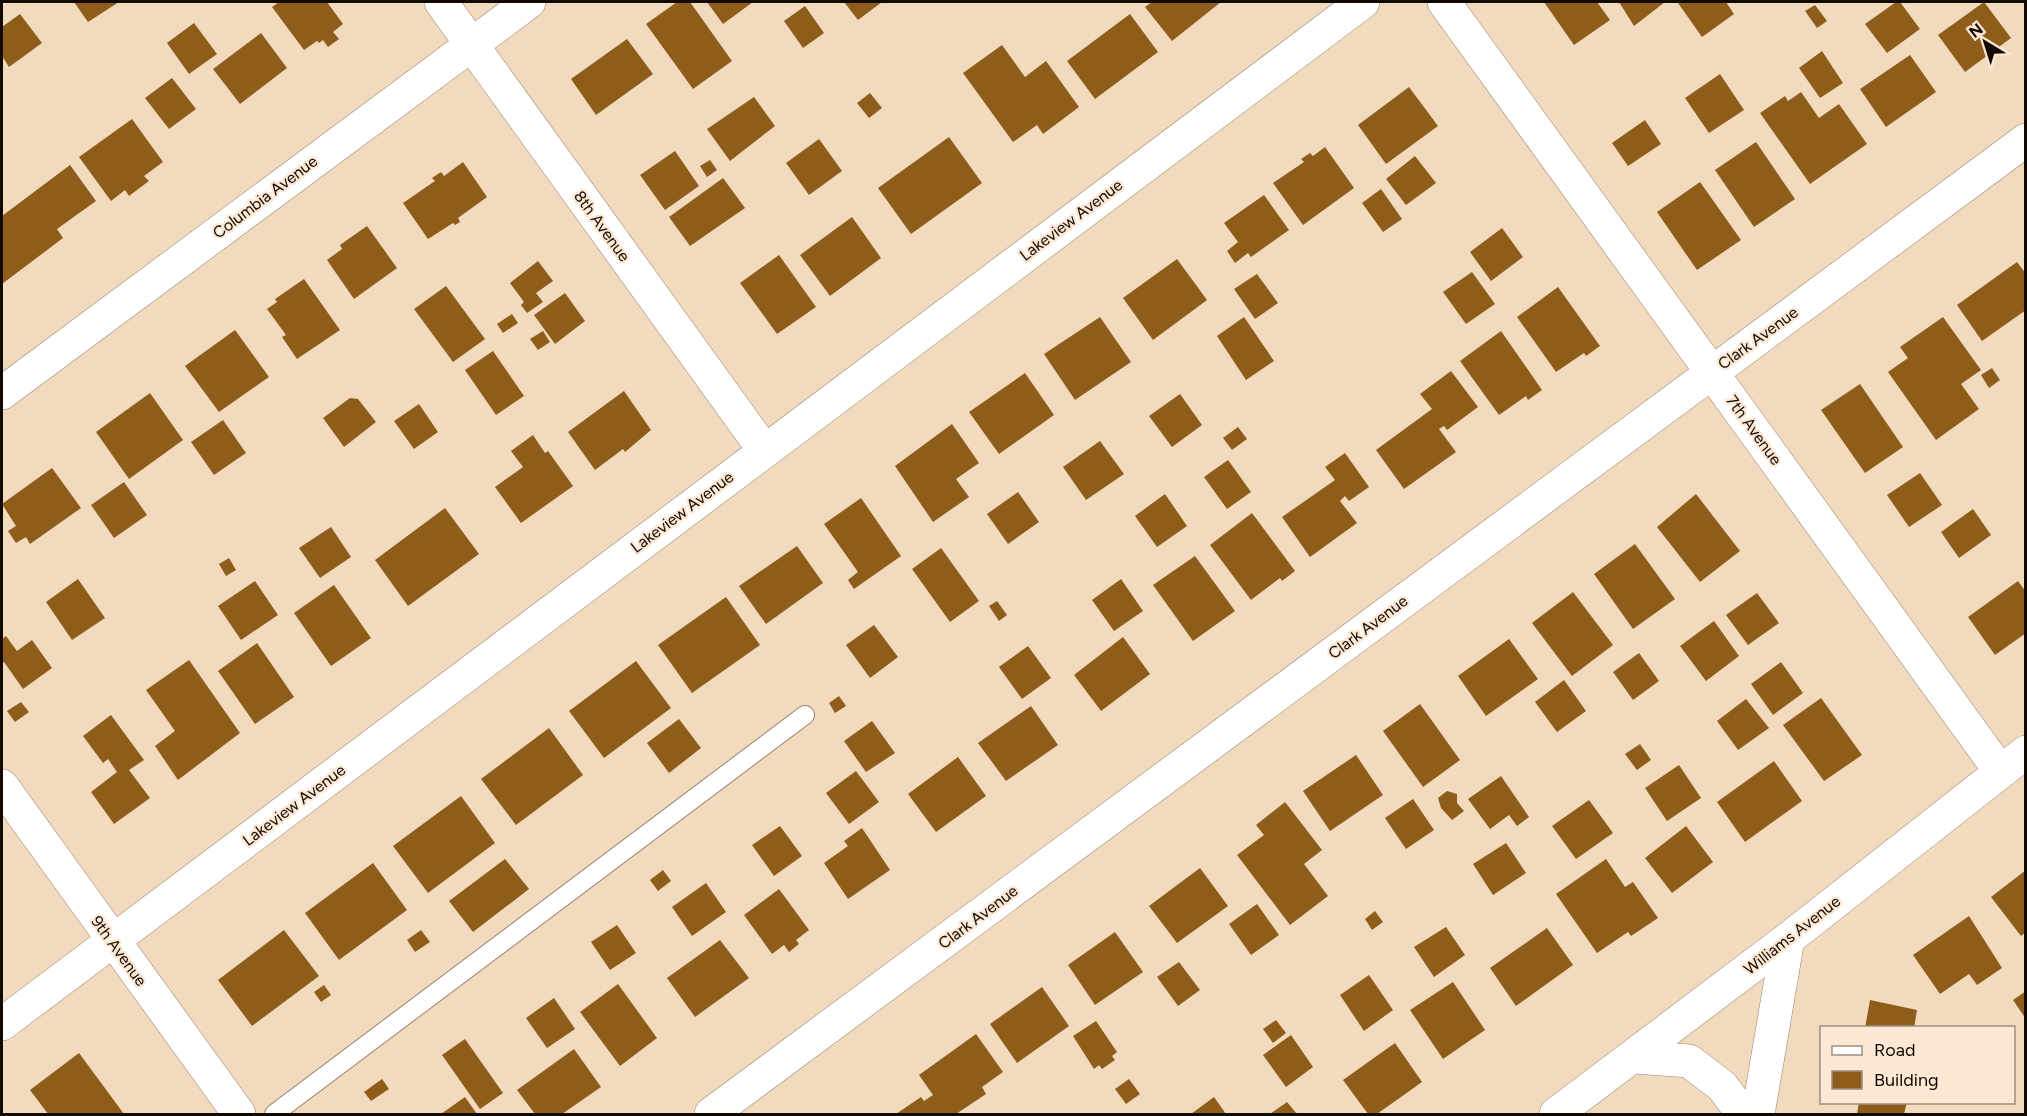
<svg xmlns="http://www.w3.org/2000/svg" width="2027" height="1116" viewBox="0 0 2027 1116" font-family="Figtree,sans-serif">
<rect width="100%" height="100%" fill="#f2dabf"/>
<g fill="#8e5d19">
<path d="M74,2H119L88,22Z"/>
<path d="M279,2H327L343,24L333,32L339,39L328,47L323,40L319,43L317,41L304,50L272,7Z"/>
<path d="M677,2H690L732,61L693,89L646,24Z"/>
<path d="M707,2H753L723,24Z"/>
<path d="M844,2H882L858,20Z"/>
<path d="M1152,2H1221L1172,41L1145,7Z"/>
<path d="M1544,2H1597L1610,20L1574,45Z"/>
<path d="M1619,2H1665L1634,26Z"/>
<path d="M1680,2H1726L1734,14L1702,37L1678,3Z"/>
<path d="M1896,2H1900L1920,29L1887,53L1865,24Z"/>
<path d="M1984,2L2011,38L1965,72L1938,35Z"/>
<path d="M1815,5L1827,21L1817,28L1805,11Z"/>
<path d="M805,6L824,33L803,48L784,21Z"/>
<path d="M20,14L42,43L9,67L2,56V27Z"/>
<path d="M1130,14L1158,52L1095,99L1067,61Z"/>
<path d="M194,23L217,54L189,74L167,43Z"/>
<path d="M261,33L287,68L240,104L213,69Z"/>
<path d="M627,39L653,74L596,115L571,79Z"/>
<path d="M1002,45L1025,77L1046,61L1079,107L1043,134L1037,125L1013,142L963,73Z"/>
<path d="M1822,51L1843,83L1820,98L1799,68Z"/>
<path d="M1910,55L1936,92L1886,127L1860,89Z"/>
<path d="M1720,74L1744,110L1709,133L1685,98Z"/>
<path d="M172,78L196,109L169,129L145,98Z"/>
<path d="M1409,87L1438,126L1386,164L1358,125Z"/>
<path d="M1801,92L1819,118L1839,104L1867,144L1810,184L1760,113L1785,96L1788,101Z"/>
<path d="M870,93L882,108L869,118L857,103Z"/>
<path d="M754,97L775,126L730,161L707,129Z"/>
<path d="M132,119L163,162L144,176L149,181L129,196L125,190L111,201L79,157Z"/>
<path d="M1645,120L1661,144L1628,166L1612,143Z"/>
<path d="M949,137L982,183L911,234L878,188Z"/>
<path d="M819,139L842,171L809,195L786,163Z"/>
<path d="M1756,142L1795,199L1754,227L1715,170Z"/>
<path d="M1325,147L1354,188L1303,225L1273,183L1304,162L1301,159L1310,153L1313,156Z"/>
<path d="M675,151L699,186L665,210L640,175Z"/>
<path d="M1415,156L1436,183L1406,205L1386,179Z"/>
<path d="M710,160L717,170L707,177L700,166Z"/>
<path d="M463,162L487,197L458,218L460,222L455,225L453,223L428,239L403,203L435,181L432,178L441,172L444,176Z"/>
<path d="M70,165L96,201L57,229L63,238L2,284V216Z"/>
<path d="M723,178L745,208L690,246L669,217Z"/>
<path d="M1700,182L1741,240L1697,270L1657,212Z"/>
<path d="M1381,189L1402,219L1383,232L1362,203Z"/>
<path d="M1264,195L1289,230L1251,257L1248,253L1235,263L1227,251L1238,242L1224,223Z"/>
<path d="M852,217L881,258L830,296L800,255Z"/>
<path d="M367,226L397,268L354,299L327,260L342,249L340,245Z"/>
<path d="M1502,228L1523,257L1491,281L1470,252Z"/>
<path d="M779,255L816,307L777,334L740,283Z"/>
<path d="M1177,259L1207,300L1153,340L1123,298Z"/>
<path d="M538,261L553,281L536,293L543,302L527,313L521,305L524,302L510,283Z"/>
<path d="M2017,262L2026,274V310L1982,341L1957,305Z"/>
<path d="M1472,272L1495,304L1466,324L1443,292Z"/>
<path d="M1257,274L1278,303L1255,319L1234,289Z"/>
<path d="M304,279L340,330L297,359L282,337L286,335L267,309L277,302L275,299Z"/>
<path d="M446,286L485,339L453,362L414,309Z"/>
<path d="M1558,287L1600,346L1586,356L1584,353L1556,372L1517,317Z"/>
<path d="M565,293L585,321L555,344L534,315Z"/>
<path d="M512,314L518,323L503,333L497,324Z"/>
<path d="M1100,317L1131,362L1075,400L1044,354Z"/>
<path d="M1244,317L1274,361L1246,380L1217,336Z"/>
<path d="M1943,317L1981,370L1961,384L1979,409L1936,440L1888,372L1908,358L1900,347Z"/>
<path d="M235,330L269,377L219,412L185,366Z"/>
<path d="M543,331L550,342L538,350L530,339Z"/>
<path d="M1501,331L1542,390L1528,400L1526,396L1499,415L1460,361Z"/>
<path d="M493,351L524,396L496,415L465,370Z"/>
<path d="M1992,368L2000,380L1989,388L1981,375Z"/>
<path d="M1451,371L1478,407L1447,430L1444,426L1439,429L1456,452L1404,489L1376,450L1432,409L1420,394Z"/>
<path d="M1025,373L1054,415L999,454L969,412Z"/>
<path d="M1860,384L1903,447L1865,473L1821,410Z"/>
<path d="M624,391L651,430L625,452L623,449L595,470L568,432Z"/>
<path d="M150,393L183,440L129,479L96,432Z"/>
<path d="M1180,394L1202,425L1172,447L1149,416Z"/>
<path d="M350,398L358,399L376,422L344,447L323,418Z"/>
<path d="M419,404L438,432L414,449L394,421Z"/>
<path d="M223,420L246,453L214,475L191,442Z"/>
<path d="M952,424L979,463L956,479L969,497L933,522L895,466Z"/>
<path d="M1238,427L1247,439L1232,450L1223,438Z"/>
<path d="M533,435L545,453L548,451L573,486L521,523L495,487L523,467L511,451Z"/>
<path d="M1100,441L1124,474L1086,500L1063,467Z"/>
<path d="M1345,453L1369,487L1349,501L1345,496L1340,501L1357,523L1310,557L1282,517L1335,480L1325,467Z"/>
<path d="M1228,460L1251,492L1227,509L1204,477Z"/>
<path d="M52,468L81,508L30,544L26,537L16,543L8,531L16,526L2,504Z"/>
<path d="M1920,473L1942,505L1909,527L1887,495Z"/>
<path d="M124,482L147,515L114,538L91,505Z"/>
<path d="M1018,492L1039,522L1008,544L987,514Z"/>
<path d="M1165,494L1187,526L1157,547L1135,516Z"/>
<path d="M1696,494L1740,551L1700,582L1657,527Z"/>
<path d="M861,498L901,556L854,589L848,580L858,572L824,524Z"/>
<path d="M445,508L479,554L408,606L375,560Z"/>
<path d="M1973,509L1991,535L1959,558L1941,532Z"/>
<path d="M1252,513L1295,571L1282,581L1280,578L1251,600L1210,545Z"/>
<path d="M331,527L351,557L320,578L299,548Z"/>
<path d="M1635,544L1675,599L1633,629L1594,574Z"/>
<path d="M797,546L823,583L766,624L739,586Z"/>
<path d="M941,548L979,601L950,622L912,569Z"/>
<path d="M1195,556L1235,611L1193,641L1153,585Z"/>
<path d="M229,558L236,570L226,576L219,564Z"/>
<path d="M78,579L105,618L72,640L46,602Z"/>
<path d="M1121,579L1143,611L1114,631L1092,600Z"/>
<path d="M255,581L278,615L241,640L218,606Z"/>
<path d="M2018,581L2026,592V633L1995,655L1968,617Z"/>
<path d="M334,585L371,638L331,666L294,613Z"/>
<path d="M1573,592L1613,645L1572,676L1532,623Z"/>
<path d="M1757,593L1779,623L1748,645L1726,615Z"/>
<path d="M726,597L760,645L692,693L658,645Z"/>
<path d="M997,601L1007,615L999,621L989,606Z"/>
<path d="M1714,621L1739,656L1706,681L1680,646Z"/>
<path d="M874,625L898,657L870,678L846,645Z"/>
<path d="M6,636L17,651L32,640L52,668L23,689L4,662L2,663V639Z"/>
<path d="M1123,637L1150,674L1101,711L1074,675Z"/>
<path d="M1509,639L1538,679L1486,716L1458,676Z"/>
<path d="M257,643L294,697L255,724L218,671Z"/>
<path d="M1028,646L1051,678L1022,699L999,667Z"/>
<path d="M1639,653L1659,681L1633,700L1613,672Z"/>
<path d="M189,660L240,733L178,780L155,746L175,731L146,690Z"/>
<path d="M636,661L671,708L604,758L569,711Z"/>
<path d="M1781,662L1803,693L1773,715L1751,684Z"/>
<path d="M1564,680L1586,711L1557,732L1535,702Z"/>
<path d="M839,696L846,706L835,713L829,703Z"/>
<path d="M1821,698L1862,755L1824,781L1783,725Z"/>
<path d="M1746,699L1769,728L1738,750L1717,721Z"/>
<path d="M21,702L29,712L15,722L7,711Z"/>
<path d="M1420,704L1460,760L1423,787L1383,731Z"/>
<path d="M1031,706L1058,745L1006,781L978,743Z"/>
<path d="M111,715L144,760L129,770L150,798L114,824L91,792L117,772L108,759L103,763L83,736Z"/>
<path d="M679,719L701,748L669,773L647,743Z"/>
<path d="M872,721L895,753L866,772L844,741Z"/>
<path d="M549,728L583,775L516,825L481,779Z"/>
<path d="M1640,744L1651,760L1637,770L1625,754Z"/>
<path d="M1356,755L1383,795L1330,831L1303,791Z"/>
<path d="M958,757L986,796L936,832L908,794Z"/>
<path d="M1774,761L1802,801L1745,842L1717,802Z"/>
<path d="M1679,765L1701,798L1667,821L1645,788Z"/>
<path d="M856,771L879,802L849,824L826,793Z"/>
<path d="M1501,776L1529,817L1517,826L1509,815L1490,829L1468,799Z"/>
<path d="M1447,791L1457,794V803L1464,811L1452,820L1441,808L1438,798Z"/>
<path d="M461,796L495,843L428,893L393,846Z"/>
<path d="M1413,799L1434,830L1406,849L1385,818Z"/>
<path d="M1589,800L1613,833L1576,859L1552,826Z"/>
<path d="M1285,802L1322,850L1304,864L1328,896L1290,925L1237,855L1264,835L1256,825Z"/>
<path d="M780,826L802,856L774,876L752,845Z"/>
<path d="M1686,826L1713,862L1672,893L1645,858Z"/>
<path d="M862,828L890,870L848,899L824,863L848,846L844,841Z"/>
<path d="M1506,843L1526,873L1493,895L1473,864Z"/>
<path d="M505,859L529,889L473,932L449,901Z"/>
<path d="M1606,859L1625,887L1633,882L1658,918L1631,936L1628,932L1597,953L1556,894Z"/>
<path d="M373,863L407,910L339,960L305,913Z"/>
<path d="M1200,868L1228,906L1177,943L1149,906Z"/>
<path d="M663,870L671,881L658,891L650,880Z"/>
<path d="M2026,870V932L2021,936L1991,897Z"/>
<path d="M706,883L726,912L692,936L672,907Z"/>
<path d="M779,889L809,930L796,940L799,944L789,952L784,945L772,954L744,915Z"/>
<path d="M1257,904L1279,935L1251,955L1229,924Z"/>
<path d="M1375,911L1383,922L1372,930L1365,919Z"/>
<path d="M1969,916L2002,968L1977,985L1969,974L1940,994L1913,955Z"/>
<path d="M617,925L636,953L610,970L591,942Z"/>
<path d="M1446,927L1465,955L1434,977L1414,947Z"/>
<path d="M1547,928L1573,965L1516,1006L1490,968Z"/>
<path d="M284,930L319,976L252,1026L218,980Z"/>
<path d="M421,930L430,942L415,952L407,940Z"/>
<path d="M1115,932L1143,972L1095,1005L1068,965Z"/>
<path d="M720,940L749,978L695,1017L667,978Z"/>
<path d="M1179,962L1200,990L1178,1006L1157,977Z"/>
<path d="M1369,975L1393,1010L1364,1031L1340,995Z"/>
<path d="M1453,982L1485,1030L1443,1059L1410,1010Z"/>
<path d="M618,984L657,1038L620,1066L580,1012Z"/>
<path d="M324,985L331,995L321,1002L314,992Z"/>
<path d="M1042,987L1069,1026L1017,1063L990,1024Z"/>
<path d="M2026,991V1019L2013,1000Z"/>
<path d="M554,998L575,1029L547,1048L526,1018Z"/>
<path d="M1870,1000L1917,1010L1914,1028H1865Z"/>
<path d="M1276,1020L1286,1033L1273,1043L1263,1029Z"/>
<path d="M1096,1021L1117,1052L1112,1056L1115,1060L1102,1069L1099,1065L1094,1069L1073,1036Z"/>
<path d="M976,1034L1003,1072L982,1087L986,1094L956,1114H896L921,1097L924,1101L933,1095L919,1075Z"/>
<path d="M1291,1035L1313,1067L1286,1087L1263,1055Z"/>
<path d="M465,1039L503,1093L480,1109L442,1055Z"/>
<path d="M1395,1043L1422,1082L1377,1114H1368L1343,1080Z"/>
<path d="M574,1049L601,1087L562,1114H535L517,1090Z"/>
<path d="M79,1053L124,1114H48L30,1090Z"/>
<path d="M382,1079L389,1089L371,1101L364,1092Z"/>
<path d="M1129,1079L1140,1094L1126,1104L1115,1089Z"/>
<path d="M465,1097L477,1114H441Z"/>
<path d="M1214,1097L1226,1114H1191Z"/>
<path d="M1287,1102L1297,1114H1270Z"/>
<path d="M1859,1102H1907L1904,1114H1857Z"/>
</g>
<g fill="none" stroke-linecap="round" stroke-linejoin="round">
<g stroke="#99836a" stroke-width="20">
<path id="service" d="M274,1114L805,715"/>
</g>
<g stroke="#99836a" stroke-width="34">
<g id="minor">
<path d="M441,2L764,450"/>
<path d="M1444,2L2000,771"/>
<path d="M2,786L239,1114"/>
<path d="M2,1024L1363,2"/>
<path d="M1635,1057L1689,1061L1722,1086L1743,1114"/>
<path d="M711,1114L2026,140"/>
<path d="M1556,1114L1788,939L2026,752"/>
<path d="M1758,1114L1788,939"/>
</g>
</g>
<g stroke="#99836a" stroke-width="34">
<path id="tertiary" d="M2,393L529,2"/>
</g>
<use href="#service" stroke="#fff" stroke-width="18"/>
<use href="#minor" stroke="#fff" stroke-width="33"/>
<use href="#tertiary" stroke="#fff" stroke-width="33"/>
</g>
<g text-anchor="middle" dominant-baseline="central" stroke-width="4.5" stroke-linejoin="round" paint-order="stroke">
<g font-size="16" fill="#110a03" stroke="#fce8d3">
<text transform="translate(265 197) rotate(-37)">Columbia Avenue</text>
<text transform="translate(1071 220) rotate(-37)">Lakeview Avenue</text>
<text transform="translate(602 226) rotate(54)">8th Avenue</text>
<text transform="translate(1758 338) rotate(-36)">Clark Avenue</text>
<text transform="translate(1754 430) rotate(54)">7th Avenue</text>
<text transform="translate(682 512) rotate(-37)">Lakeview Avenue</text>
<text transform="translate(1368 627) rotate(-37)">Clark Avenue</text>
<text transform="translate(294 805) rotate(-37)">Lakeview Avenue</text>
<text transform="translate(978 917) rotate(-37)">Clark Avenue</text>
<text transform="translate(1792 935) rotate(-38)">Williams Avenue</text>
<text transform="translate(119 951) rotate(54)">9th Avenue</text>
</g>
</g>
<rect width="2027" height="1116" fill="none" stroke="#110a03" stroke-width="6"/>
<rect x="1820" y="1026" width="195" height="78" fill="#fce8d3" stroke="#9e8f80" stroke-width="1.5"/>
<rect x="1832" y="1046" width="30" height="9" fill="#ffffff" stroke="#9e8f80" stroke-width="1.5"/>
<text x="1874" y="1056" font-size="18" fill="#110a03">Road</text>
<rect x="1832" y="1071" width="30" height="18" fill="#8e5d19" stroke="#9e8f80" stroke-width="1.5"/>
<text x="1874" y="1086" font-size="18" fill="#110a03">Building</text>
<g transform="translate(1985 42) rotate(322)" stroke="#fce8d3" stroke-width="4.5" paint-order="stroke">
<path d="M0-4.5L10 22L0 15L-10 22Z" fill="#110a03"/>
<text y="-9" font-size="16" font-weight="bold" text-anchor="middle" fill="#110a03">N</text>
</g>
</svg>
